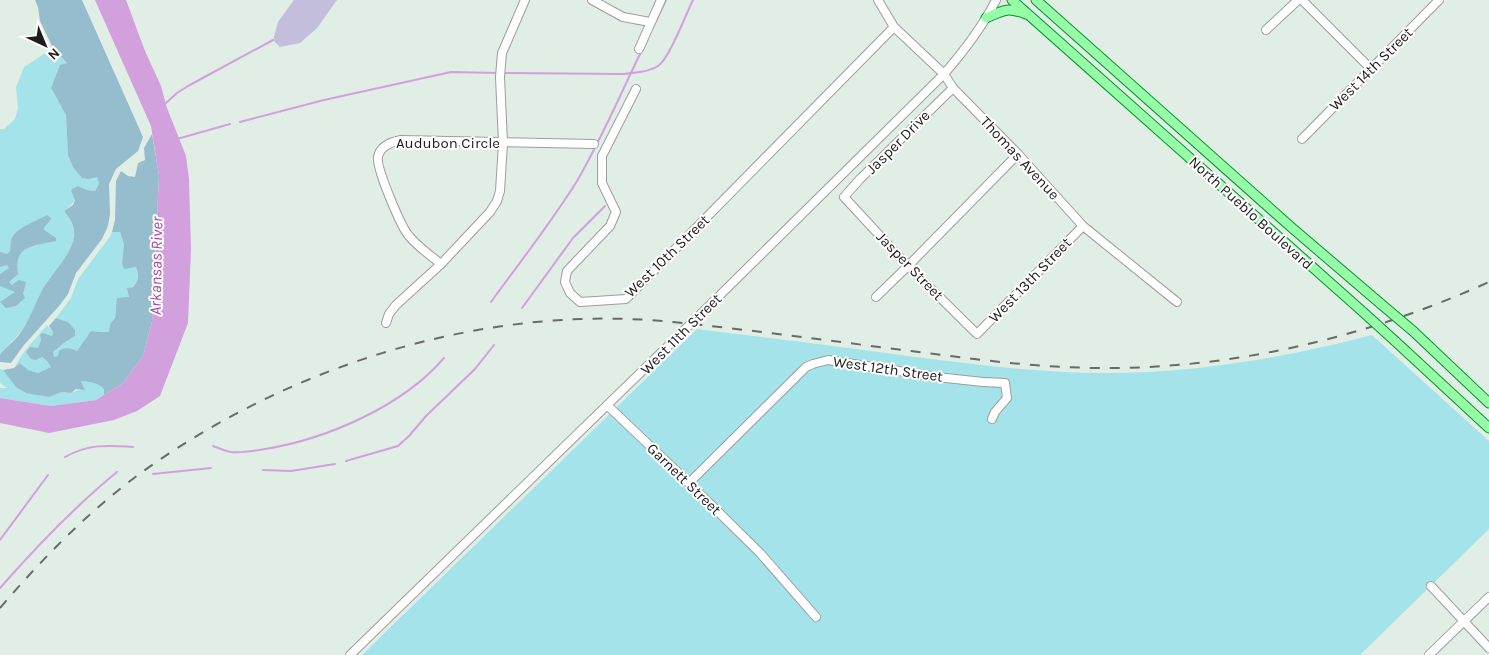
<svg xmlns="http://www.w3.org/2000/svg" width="1489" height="655" viewBox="0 0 1489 655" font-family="Karla,sans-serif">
<rect width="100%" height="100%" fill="#e1eee5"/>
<g fill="#a5e3ea">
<path d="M53,48L67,63L55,80L51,88L66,115L68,155L89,179L97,176L99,184L95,191L87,190L78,186C76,199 75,203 64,211C71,219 75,227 74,239C72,252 55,270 48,281C40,294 37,307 29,320C21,333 10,343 0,355V129H4L15,119L18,108L16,87L24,67Z"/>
<path d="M112,232H120L124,244L122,263L129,268L136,267C139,276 139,286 128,288L129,297L116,306L115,318L110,324L109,332C95,333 84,339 77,351L54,358L53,352L64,343L75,336V330L68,322L56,318L71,298L78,279L109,238Z"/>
<path d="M47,325L53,332L52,336L41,340L38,348L42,357L47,361L51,367L38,373L28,370L20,363L14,368L24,352Z"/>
<path d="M697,329C770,338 842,347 915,357C981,365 1047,374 1114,373C1201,372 1288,357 1372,335L1489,441V529L1360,655H362Z"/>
<path d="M0,369L3,370L17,387L49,397L62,392L71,393L84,387L81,381C90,382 98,382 105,389L104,395L96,400L51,406L0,398V388H7L0,383Z"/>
</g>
<g fill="#95bdce">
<path d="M35,0H82L143,137L138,151L116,169L109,184L110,214L108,226L102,239L76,273L68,294L59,306L24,345L11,363L0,362C0,361 0,356 0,355C3,350 15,340 19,335C30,320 35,303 44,287C53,272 67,259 73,242C77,230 71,219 64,211L73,205L75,200L71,190L78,186L87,190L95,191L99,184L97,177L89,179L82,178L73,167L68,155L66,115L51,88L60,65L67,63L53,48L40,21L38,7Z"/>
<path d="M152,134L159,176L152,322L143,356L123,383L104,395V389C98,382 90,382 81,381L85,390L76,389L71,393L62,392L49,397L26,393L16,387L3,370L14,368L20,363L28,370L38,373L51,367L47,361L42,357L36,360L31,359L26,352L30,347L38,348L41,340L40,335L42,333L52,336L53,332L49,326L56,318L68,322L75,330V336L64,343L53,352L54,357L58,356L59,351C65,347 70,348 77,351C81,344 87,338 91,331L99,332H109L110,324L115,318L117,298L129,297L127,288L133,287C139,280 139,276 136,267L124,269L122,263L124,244L120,232H112L115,220L116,181L121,171L128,176L135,177L138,163L145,160L144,148Z"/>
<path d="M47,215L51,218C50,223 44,224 44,230L56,238V241C34,246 13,245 18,274L9,282L12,285L19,280L26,282L23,294L25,298L16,306L6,308L0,302L15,292L0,286V274L9,268L7,265L0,267V252L7,254L10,251C11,248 10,242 12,238C17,227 37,221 47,215Z"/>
</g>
<path fill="#c2bedc" d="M294,0H337L317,28L300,43L280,47L273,40L278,22Z"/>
<path fill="#d2a0dd" d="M95,0H126L145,51L161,86L167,108L186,156L189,179L191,249L188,323L160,396L137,411L114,420L49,433L0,423V398L51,406L96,400L123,383L143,356L152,322L159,176L151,126Z"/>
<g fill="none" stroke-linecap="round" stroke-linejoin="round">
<g stroke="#d2a0dd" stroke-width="2">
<path d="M654,25L666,0"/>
<path d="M504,73L623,74C635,73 648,72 658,66C669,59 686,14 693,0"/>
<path d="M166,103L177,93L188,86L273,40"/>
<path d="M240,122L324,100L451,72L499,73"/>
<path d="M177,139L230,124"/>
<path d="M491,302C520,262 551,223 577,181C601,140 620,95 641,52"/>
<path d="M522,308L573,238L605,206"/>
<path d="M213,446C219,448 225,451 231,452C242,453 254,451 265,449C327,439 403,406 444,358"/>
<path d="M65,457C88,444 107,445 133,447"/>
<path d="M346,461L398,446L409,436L426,416L475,369L494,345"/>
<path d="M263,470L291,471L335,464"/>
<path d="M153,474L211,468"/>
<path d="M0,540L48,475"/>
<path d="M0,588C37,546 74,507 117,472"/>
</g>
<g stroke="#9d9d9d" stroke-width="10">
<g id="minor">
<path d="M592,0L623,17L650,22"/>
<path d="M878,0L894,27L944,74L953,88L1018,154L1083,226L1177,302"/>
<path d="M1302,0L1371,69"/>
<path d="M1266,30L1298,0"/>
<path d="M639,49L661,0"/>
<path d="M953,88L860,179L844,197L908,266L977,334L1083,226"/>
<path d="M636,89L602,156V183L616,212L610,226L567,271L565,282L570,293L580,302L626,299L894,27"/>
<path d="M1302,139L1439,0"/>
<path d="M441,264C430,255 418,247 409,236C401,227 376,168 378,157C380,146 391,142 401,140L594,144"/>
<path d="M876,297L908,266L1018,154"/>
<path d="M714,301L944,74C964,51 982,28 996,0"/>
<path d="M386,323L389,314L396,305L441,264L490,212L497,201L500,191L503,143L500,77L502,53L525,0"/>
<path d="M608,406L689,483L760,553L816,617"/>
<path d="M689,483L806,367L813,364L828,360L937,377L983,382L1005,383L1007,398L995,412L992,419"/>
<path d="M1431,586L1489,648"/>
<path d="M350,655L671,343"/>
<path d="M1429,655L1489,597"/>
</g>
</g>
<g stroke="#009428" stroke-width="11">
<g id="major">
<path d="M1012,0L1363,312"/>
<path d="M1036,0L1291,227L1381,304"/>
<path d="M986,18C1004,10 1007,7 1026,14"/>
<path d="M1413,331L1489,403"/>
<path d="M1395,341L1489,428"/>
</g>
</g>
<use href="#minor" stroke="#fff" stroke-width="8"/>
<use href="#major" stroke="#97fea8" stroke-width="9"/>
<path stroke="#6a6a6a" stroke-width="2" stroke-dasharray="10 10" stroke-linecap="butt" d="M0,608C42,559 87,513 138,475C289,365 486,303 673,322C752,330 831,341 911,351C979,360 1048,369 1118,368C1246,366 1372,335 1489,282"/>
<g stroke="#9d9d9d" stroke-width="10" stroke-linecap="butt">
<path id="minor-bridge" d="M671,343L714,301"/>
</g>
<g stroke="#009428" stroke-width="11" stroke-linecap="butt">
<g id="major-bridge">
<path d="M1381,304L1413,331"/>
<path d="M1363,312L1395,341"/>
</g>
</g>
<use href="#minor-bridge" stroke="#fff" stroke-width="8"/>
<use href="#major-bridge" stroke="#97fea8" stroke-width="9"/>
</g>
<g text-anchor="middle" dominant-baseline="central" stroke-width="4" stroke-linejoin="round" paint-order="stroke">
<g font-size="15" fill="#1c1c1c" stroke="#fff">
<text transform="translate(1371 69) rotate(-45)">West 14th Street</text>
<text transform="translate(898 142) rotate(-45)">Jasper Drive</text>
<text x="448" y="143">Audubon Circle</text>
<text transform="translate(1020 158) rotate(47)">Thomas Avenue</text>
<text transform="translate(1251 213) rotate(42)">North Pueblo Boulevard</text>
<text transform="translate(667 256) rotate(-44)">West 10th Street</text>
<text transform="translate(910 266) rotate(46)">Jasper Street</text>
<text transform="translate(1030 280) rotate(-46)">West 13th Street</text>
<text transform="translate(681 334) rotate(-45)">West 11th Street</text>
<text transform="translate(888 369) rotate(8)">West 12th Street</text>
<text transform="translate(684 479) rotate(44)">Garnett Street</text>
</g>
<g font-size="16" font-style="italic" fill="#ad47a3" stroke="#fff">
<text transform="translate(156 266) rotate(-89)">Arkansas River</text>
</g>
</g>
<g transform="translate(45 45) rotate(136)" stroke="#ffffff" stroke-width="4" paint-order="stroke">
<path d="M0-4L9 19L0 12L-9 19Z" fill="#1c1c1c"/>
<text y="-8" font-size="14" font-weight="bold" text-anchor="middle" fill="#1c1c1c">N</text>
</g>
</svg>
